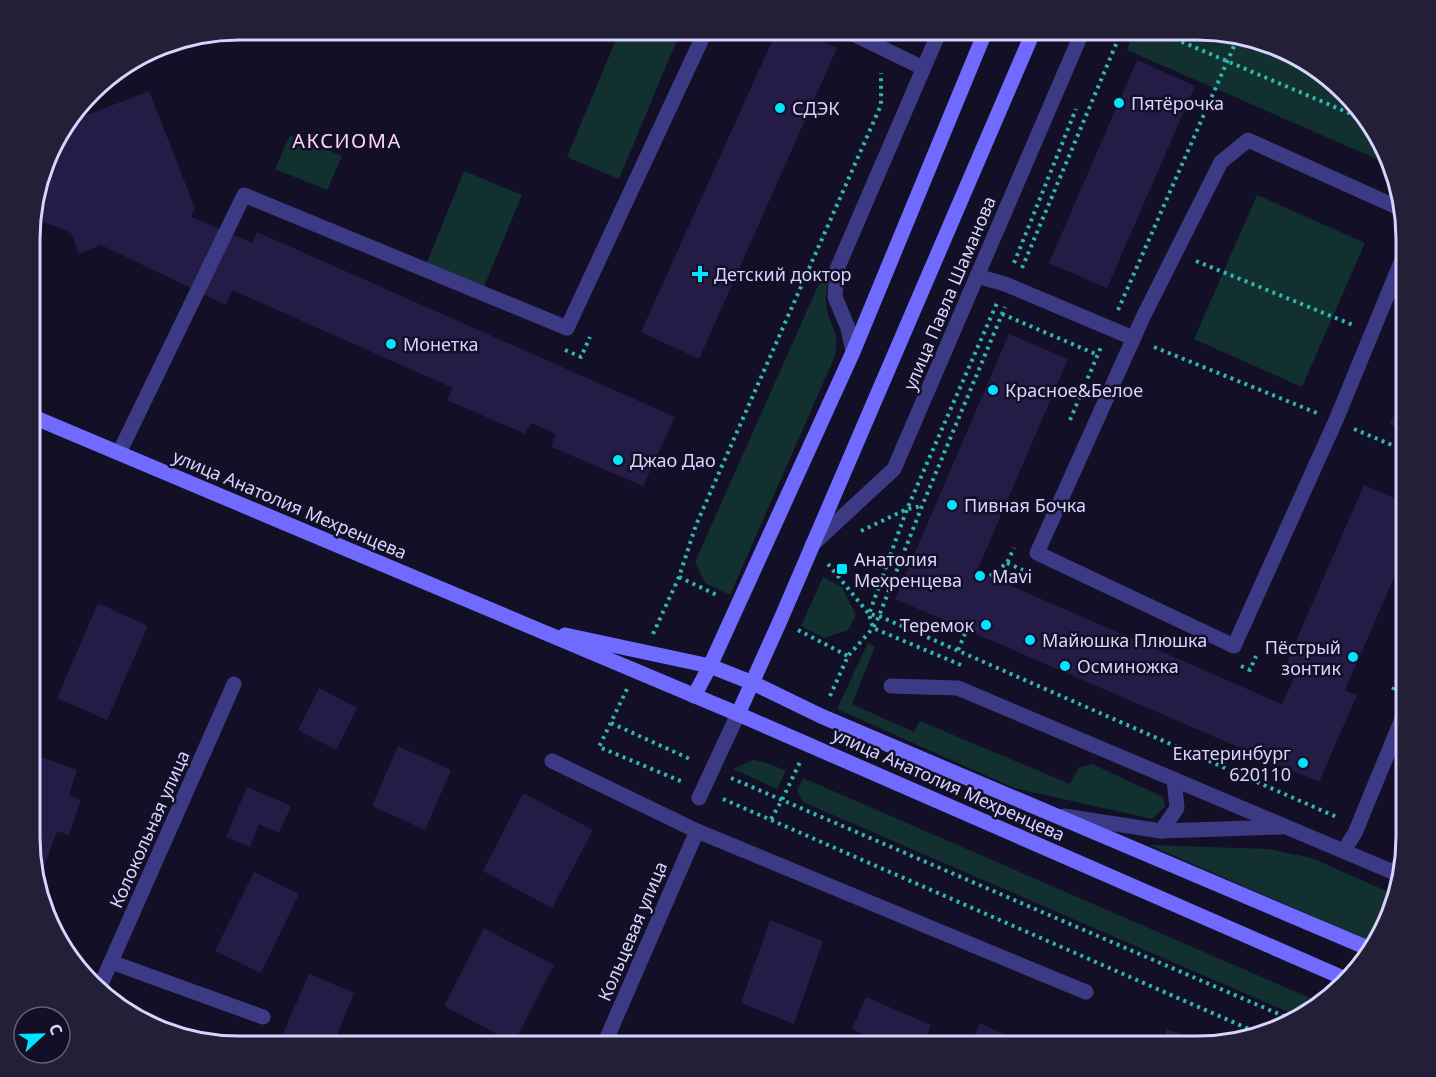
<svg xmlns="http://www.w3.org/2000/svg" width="1436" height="1077" viewBox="0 0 1436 1077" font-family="'Noto Sans',sans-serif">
<rect width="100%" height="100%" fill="#130f26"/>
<g fill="#12302f">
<path d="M620,30H681L619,179L567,157Z"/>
<path d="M1134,30H1210L1276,46L1334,82L1385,147L1388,164L1127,50Z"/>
<path d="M290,135L342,156L327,190L275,169Z"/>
<path d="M464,171L522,195L483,289L426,265Z"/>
<path d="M1257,195L1365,243L1302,387L1194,339Z"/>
<path d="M826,268L832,271C828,284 824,295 827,309C831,330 840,329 835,356L730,595L705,583L695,562Z"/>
<path d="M823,577L842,587L856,615L848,630L824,638L801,626Z"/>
<path d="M868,643L875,647L852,704L914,732L920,721L1070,784L1079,767L1092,764L1163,797L1165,807L1152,819L1014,788L837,709Z"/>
<path d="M753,760L770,764L786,771L777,789L733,769Z"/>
<path d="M803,778L1319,1002L1300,1017L803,802L797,791Z"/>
<path d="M1149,845L1268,849L1312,858L1395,895L1390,918L1374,943Z"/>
</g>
<g fill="#241b47">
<path d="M777,30H797L837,48L699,359L641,332Z"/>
<path d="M1137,60L1195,86L1107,288L1049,263Z"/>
<path d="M149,91L195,208L191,217L253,243L257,232L675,417L643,486L551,447L556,434L545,429L531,423L525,434L447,400L453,388L232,290L226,305L101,245L79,254L71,233L32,217L58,135L69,122Z"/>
<path d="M1009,334L1068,359L977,571L1282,704L1298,669L1286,664L1364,485L1406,503V550L1345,690L1357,695L1319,782L895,599Z"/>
<path d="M1406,387V431L1390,424Z"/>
<path d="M98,603L148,626L107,720L57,698Z"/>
<path d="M319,688L357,708L336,750L298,730Z"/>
<path d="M398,746L451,770L425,830L372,806Z"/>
<path d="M33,754L77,770L69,795L81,800L69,835L57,831L39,881L30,851L31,762Z"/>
<path d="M247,787L291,806L279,833L259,824L250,847L226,837Z"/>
<path d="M523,793L593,830L552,908L483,871Z"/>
<path d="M254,872L299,894L261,973L215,951Z"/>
<path d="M770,920L823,941L794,1024L741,1003Z"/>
<path d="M484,928L554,965L514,1043L444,1006Z"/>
<path d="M309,974L354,993L332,1047H277Z"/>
<path d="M866,997L931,1025L922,1047H893L852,1029Z"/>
<path d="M980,1023L1031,1047H969Z"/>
<path d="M1167,1029L1207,1044L1196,1047H1160Z"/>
</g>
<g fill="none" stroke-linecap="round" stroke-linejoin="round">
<g stroke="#2fb8b0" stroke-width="4" stroke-dasharray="3 4.5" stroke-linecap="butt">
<path d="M1154,30L1363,119"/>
<path d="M1196,261L1353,325"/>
<path d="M1014,263L1076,109"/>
<path d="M1022,268L1122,30"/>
<path d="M1118,310L1238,37"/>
<path d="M1002,314L1098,355"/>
<path d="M1154,347L1317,413"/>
<path d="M565,350L581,357L590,337"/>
<path d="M1070,420L1101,347"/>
<path d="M1354,429L1406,451"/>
<path d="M861,531L907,509L922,506"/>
<path d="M1007,563L1023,570"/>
<path d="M828,564L869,614L879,616L1339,818"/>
<path d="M990,576L1007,563L1014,548"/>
<path d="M679,577L719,596"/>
<path d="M798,630L848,656"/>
<path d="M653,634L679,577L696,525L881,105V73"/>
<path d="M958,650L967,629"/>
<path d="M961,665L873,628L869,614L907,509L997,303"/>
<path d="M1241,666L1250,670L1256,656"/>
<path d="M627,689L599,747L683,782"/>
<path d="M1393,690L1406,660"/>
<path d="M830,696L848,656L873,628L879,616L922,506L1005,307"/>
<path d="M611,723L692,760"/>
<path d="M731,778L1295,1021"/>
<path d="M723,799L1258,1033"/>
<path d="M771,819L782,800L800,762"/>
</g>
<g stroke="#3d3a85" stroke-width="15">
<path d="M845,30L923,68"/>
<path d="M1399,208L1248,140L1221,162L1144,315L1037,553L1234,646L1336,420L1406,250"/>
<path d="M977,276L1005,284L1133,338"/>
<path d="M119,453L244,195L567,328L706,30"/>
<path d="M552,761L697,831L1086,992"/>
<path d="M699,798L738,714"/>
<path d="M1344,850L1355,833L1406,709"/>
<path d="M1395,873L1406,850"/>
<path d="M111,962L263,1017"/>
</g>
<g stroke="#3d3a85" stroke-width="15">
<path d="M1271,45L1282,49"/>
<path d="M853,352L848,328L835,297L837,269L940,30"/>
<path d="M812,545L894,469L1083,30"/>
<path d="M891,686L958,688L1400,875"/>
<path d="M1064,816L1161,831L1282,827"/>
<path d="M1161,831L1177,808L1174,779"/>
<path d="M98,991L234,684"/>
<path d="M603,1047L697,831"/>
</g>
<g stroke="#6f6bff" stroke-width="15">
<path d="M31,416L738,714L1348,980"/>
<path d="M565,635L710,666L753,683L821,716L1370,949"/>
<path d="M694,696L710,666L853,352L986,30"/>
<path d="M738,714L780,621L1034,30"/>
</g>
</g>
<g fill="#00e5ff" stroke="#130f26" stroke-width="2">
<circle cx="1119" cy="103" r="6"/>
<circle cx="780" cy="108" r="6"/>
<path d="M697 265h6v6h6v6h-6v6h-6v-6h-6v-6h6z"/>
<circle cx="391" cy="344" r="6"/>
<circle cx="993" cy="390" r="6"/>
<circle cx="618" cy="460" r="6"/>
<circle cx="952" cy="505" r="6"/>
<rect x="836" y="563" width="12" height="12" rx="3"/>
<circle cx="980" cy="576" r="6"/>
<circle cx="986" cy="625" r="6"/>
<circle cx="1030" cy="640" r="6"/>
<circle cx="1353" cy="657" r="6"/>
<circle cx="1065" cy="666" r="6"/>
<circle cx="1303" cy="763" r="6"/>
</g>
<g text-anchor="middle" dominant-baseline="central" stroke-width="5" stroke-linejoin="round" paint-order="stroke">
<g font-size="18" fill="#d9d4ff" stroke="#130f26" text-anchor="start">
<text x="1131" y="103">Пятёрочка</text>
<text x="792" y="108">СДЭК</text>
<text x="714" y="274">Детский доктор</text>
<text x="403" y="344">Монетка</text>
<text x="1005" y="390">Красное&amp;Белое</text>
<text x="630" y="460">Джао Дао</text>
<text x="964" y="505">Пивная Бочка</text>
<text x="854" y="559">Анатолия<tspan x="854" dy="21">Мехренцева</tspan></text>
<text x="992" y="576">Mavi</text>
<text x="974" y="625" text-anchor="end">Теремок</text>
<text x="1042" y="640">Майюшка Плюшка</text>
<text x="1341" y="647" text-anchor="end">Пёстрый<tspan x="1341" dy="21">зонтик</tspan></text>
<text x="1077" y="666">Осминожка</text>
<text x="1291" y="753" text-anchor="end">Екатеринбург<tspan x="1291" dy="21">620110</tspan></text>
</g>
<g font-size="18" fill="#d9d4ff" stroke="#130f26">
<text transform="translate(949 293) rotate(-67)">улица Павла Шаманова</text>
<text transform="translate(290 504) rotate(23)">улица Анатолия Мехренцева</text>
<text transform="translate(949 784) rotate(24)">улица Анатолия Мехренцева</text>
<text transform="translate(149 829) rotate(-66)">Колокольная улица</text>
<text transform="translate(632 931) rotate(-67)">Кольцевая улица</text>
</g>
<g font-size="20" letter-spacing="1.5" fill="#ffd6f0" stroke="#130f26">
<text x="347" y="140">АКСИОМА</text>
</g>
</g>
<path d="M0 0H1436V1077H0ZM239 40H1197A199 199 0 0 1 1396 239V837A199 199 0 0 1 1197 1036H239A199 199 0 0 1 40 837V239A199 199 0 0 1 239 40Z" fill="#231f37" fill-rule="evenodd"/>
<path fill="none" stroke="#d9d4ff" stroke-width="3" d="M239 40H1197A199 199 0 0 1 1396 239V837A199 199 0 0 1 1197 1036H239A199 199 0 0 1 40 837V239A199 199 0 0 1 239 40Z"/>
<g transform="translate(42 1035) rotate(68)"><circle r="28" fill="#130f26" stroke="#625e7d" stroke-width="1.5"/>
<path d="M0-4.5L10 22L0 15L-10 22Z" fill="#00e5ff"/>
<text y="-9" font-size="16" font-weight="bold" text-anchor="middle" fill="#d9d4ff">С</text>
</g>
</svg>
